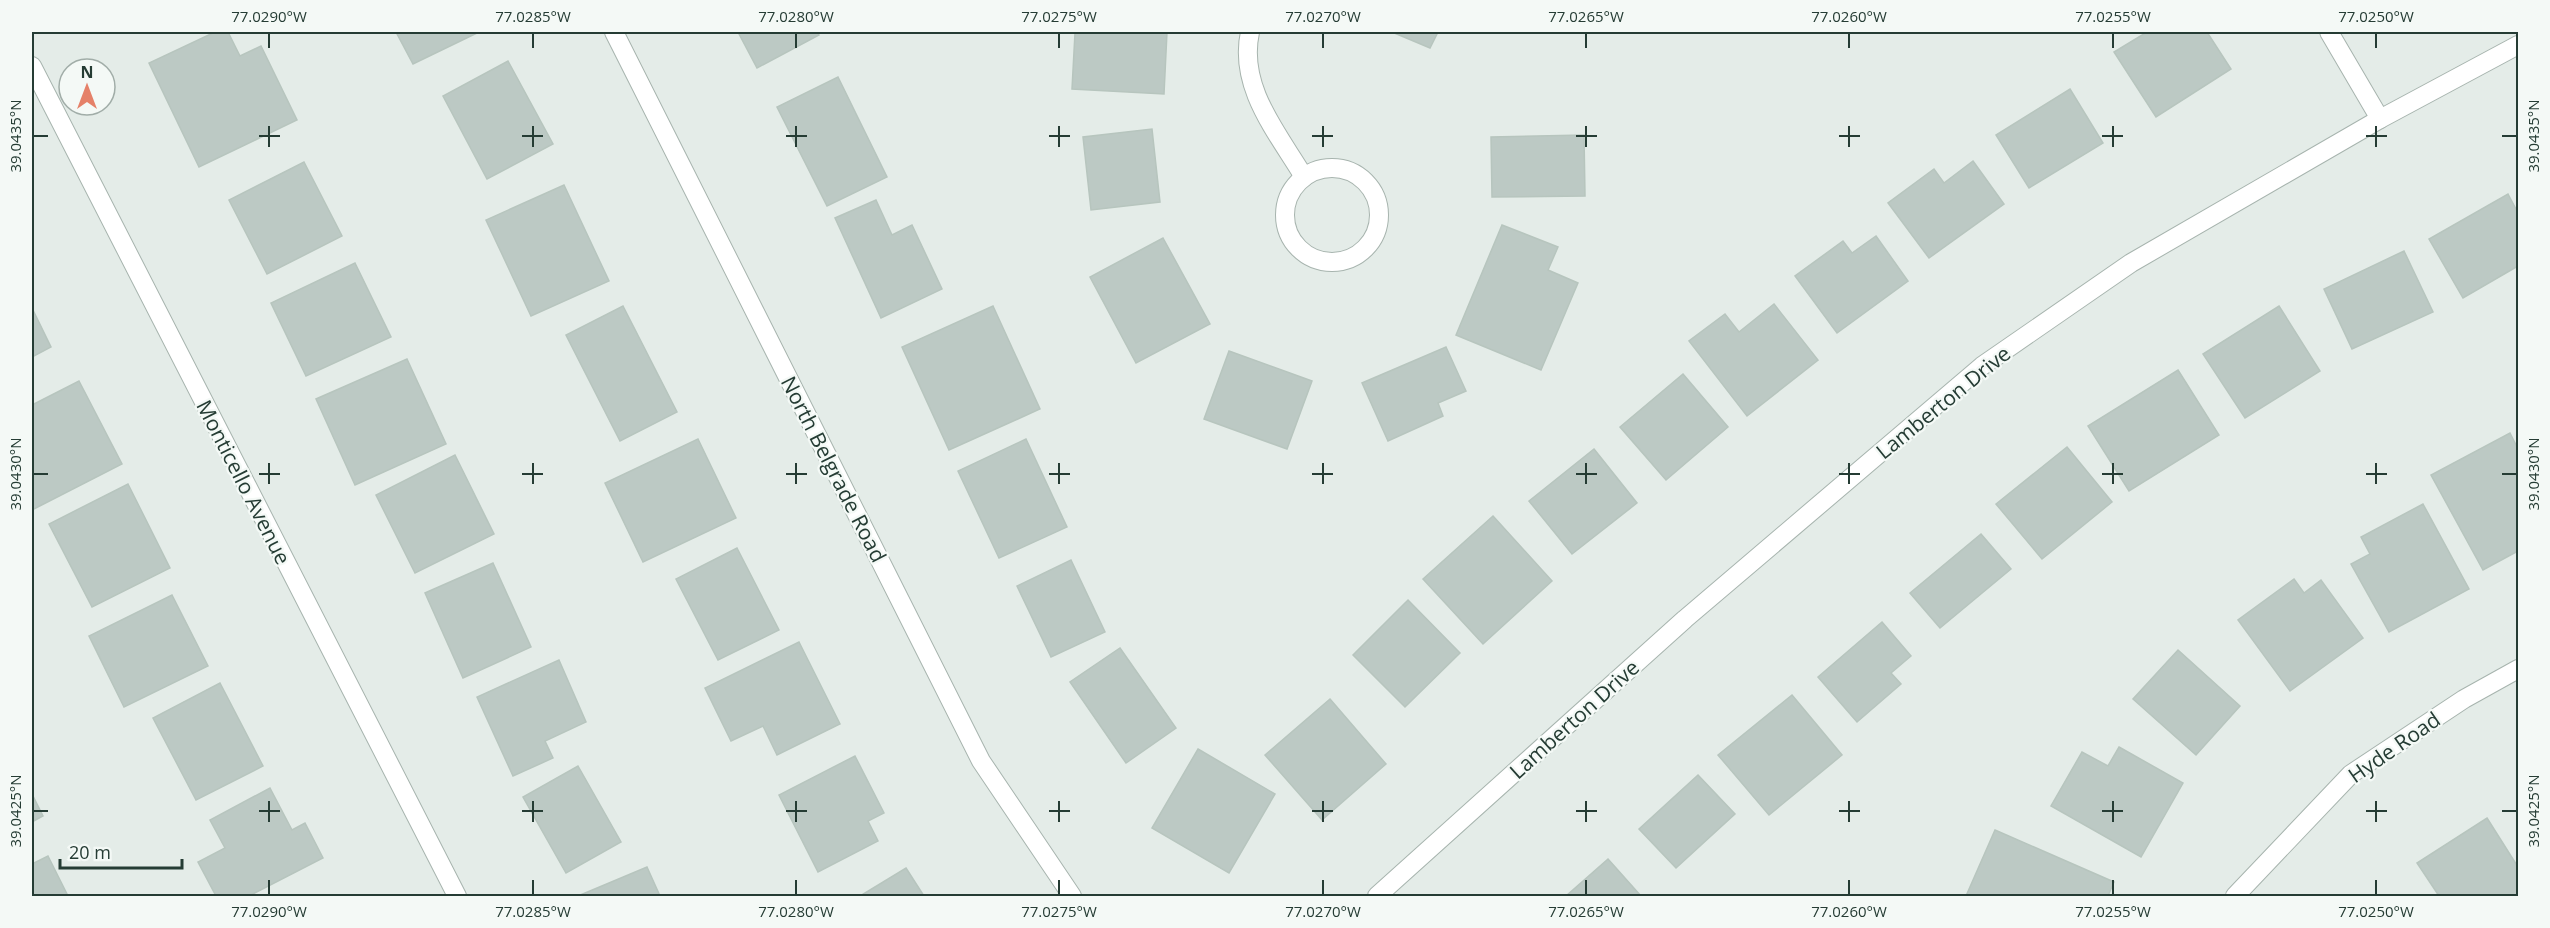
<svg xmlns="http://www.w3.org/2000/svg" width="2550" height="928" viewBox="0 0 2550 928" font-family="'Open Sans',sans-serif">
<rect width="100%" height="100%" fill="#e4ece8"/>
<g fill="#bcc9c4" stroke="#b7c5be" stroke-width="1.5">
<path d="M215,32H228L240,56L261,46L297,120L199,167L149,63Z"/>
<path d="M396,32H479L413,64Z"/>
<path d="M738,32H817L819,35L757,68Z"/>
<path d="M1081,32H1167L1164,94L1072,89L1075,33Z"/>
<path d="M1392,32H1438L1430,48Z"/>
<path d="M2147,32H2207L2231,69L2156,117L2114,52Z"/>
<path d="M508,61L553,144L487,179L443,96Z"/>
<path d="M838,77L887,177L827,206L777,107Z"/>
<path d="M2070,89L2103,143L2029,188L1996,135Z"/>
<path d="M1152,129L1160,202L1091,210L1083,137Z"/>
<path d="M1584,135L1585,196L1492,197L1491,137Z"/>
<path d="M1973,161L2004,204L1929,258L1888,203L1934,169L1944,183Z"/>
<path d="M304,162L342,236L267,274L229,200Z"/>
<path d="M564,185L609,281L531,316L486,220Z"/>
<path d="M2508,194L2518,213V266L2463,298L2429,239Z"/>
<path d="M876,200L892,235L912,225L942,289L881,318L835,218Z"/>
<path d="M1502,225L1558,247L1548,270L1578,283L1541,370L1456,335Z"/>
<path d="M1876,236L1908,281L1837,333L1795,276L1843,241L1852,253Z"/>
<path d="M1163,238L1210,324L1136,363L1090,277Z"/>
<path d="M2404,251L2433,312L2352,349L2324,289Z"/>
<path d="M355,263L391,337L306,376L271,303Z"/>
<path d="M1774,304L1818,360L1747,416L1689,341L1725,314L1739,332Z"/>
<path d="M623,306L677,412L620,441L566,335Z"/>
<path d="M993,306L1040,409L949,450L902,347Z"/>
<path d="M2279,306L2320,371L2245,418L2203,354Z"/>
<path d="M32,308L51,347L32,357Z"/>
<path d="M1446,347L1466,391L1438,403L1443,416L1388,441L1362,383Z"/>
<path d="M1229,351L1312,381L1287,449L1204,419Z"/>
<path d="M407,359L446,444L355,485L316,399Z"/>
<path d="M2178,370L2219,435L2129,491L2088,426Z"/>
<path d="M1683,374L1728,427L1666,480L1620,427Z"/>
<path d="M79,381L122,464L32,510V405Z"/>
<path d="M2510,433L2518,449V551L2483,570L2431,475Z"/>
<path d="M698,439L736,518L643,562L605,483Z"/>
<path d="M1026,439L1067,527L999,558L958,471Z"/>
<path d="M2067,447L2112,502L2042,559L1996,504Z"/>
<path d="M1594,449L1637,503L1572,554L1529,501Z"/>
<path d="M455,455L494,534L415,573L376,495Z"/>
<path d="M128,484L170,568L92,607L49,524Z"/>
<path d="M2423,504L2469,589L2389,632L2351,564L2370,554L2361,537Z"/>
<path d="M1493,516L1552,581L1483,644L1423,579Z"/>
<path d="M1981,534L2011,569L1940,628L1910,593Z"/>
<path d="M737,548L779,630L718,660L676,579Z"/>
<path d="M1071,560L1105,632L1051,657L1017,586Z"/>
<path d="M493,563L531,647L463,678L425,593Z"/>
<path d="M2294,579L2304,593L2321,580L2363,638L2290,691L2238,620Z"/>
<path d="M172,595L208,666L124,707L89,636Z"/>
<path d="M1408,600L1460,653L1405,707L1353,655Z"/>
<path d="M1882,622L1911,656L1891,673L1901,684L1857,722L1818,677Z"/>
<path d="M799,642L840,724L777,755L763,726L731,741L705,688Z"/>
<path d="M1120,648L1176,728L1126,763L1070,682Z"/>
<path d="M2178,650L2240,706L2196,755L2133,699Z"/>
<path d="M559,660L586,722L545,741L553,758L513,776L477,697Z"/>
<path d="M220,683L263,766L196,800L153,718Z"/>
<path d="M1792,695L1842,755L1769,815L1718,755Z"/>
<path d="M1330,699L1386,764L1322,820L1265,755Z"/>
<path d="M2119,747L2183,783L2141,857L2051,806L2082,752L2108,766Z"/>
<path d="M1198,749L1275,794L1229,873L1152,828Z"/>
<path d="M855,756L884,813L868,821L878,841L818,872L779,795Z"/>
<path d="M578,766L621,842L566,873L523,797Z"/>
<path d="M1698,775L1735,814L1676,868L1639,829Z"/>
<path d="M270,788L292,830L305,823L323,858L249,896H216L198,862L225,848L210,820Z"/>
<path d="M32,794L43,816L32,822Z"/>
<path d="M2487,818L2518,867V896H2439L2417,863Z"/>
<path d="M1995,830L2114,882L2108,896H1966Z"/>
<path d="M48,856L68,896H32V864Z"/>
<path d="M1608,859L1641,896H1566Z"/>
<path d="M647,867L660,896H578Z"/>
<path d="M906,868L924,896H860Z"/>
</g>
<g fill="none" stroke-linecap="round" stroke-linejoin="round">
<g stroke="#a7b4ae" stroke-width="20">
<g id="minor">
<path d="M614,32L981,761L1072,896"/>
<path d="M1250,32C1238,87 1277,132 1304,177"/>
<path d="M2329,32L2380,119"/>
<path d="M32,66L457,896"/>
<circle cx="1332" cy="215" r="47"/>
<path d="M2235,896L2351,774L2464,699L2518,669"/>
</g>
</g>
<g stroke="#a7b4ae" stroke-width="20">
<path id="tertiary" d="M1377,896L1685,619L1982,366L2131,263L2380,119L2518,45"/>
</g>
<use href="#minor" stroke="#fff" stroke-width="18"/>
<use href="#tertiary" stroke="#fff" stroke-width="18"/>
</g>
<path fill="none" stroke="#253c34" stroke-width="2" d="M269,33V48M533,33V48M796,33V48M1059,33V48M1323,33V48M1586,33V48M1849,33V48M2113,33V48M2376,33V48M269,126V147M533,126V147M796,126V147M1059,126V147M1323,126V147M1586,126V147M1849,126V147M2113,126V147M2376,126V147M33,136H48M259,136H280M522,136H543M786,136H807M1049,136H1070M1312,136H1333M1576,136H1597M1839,136H1860M2102,136H2123M2366,136H2387M2502,136H2517M269,463V484M533,463V484M796,463V484M1059,463V484M1323,463V484M1586,463V484M1849,463V484M2113,463V484M2376,463V484M33,474H48M259,474H280M522,474H543M786,474H807M1049,474H1070M1312,474H1333M1576,474H1597M1839,474H1860M2102,474H2123M2366,474H2387M2502,474H2517M269,801V822M533,801V822M796,801V822M1059,801V822M1323,801V822M1586,801V822M1849,801V822M2113,801V822M2376,801V822M33,811H48M259,811H280M522,811H543M786,811H807M1049,811H1070M1312,811H1333M1576,811H1597M1839,811H1860M2102,811H2123M2366,811H2387M2502,811H2517M269,880V895M533,880V895M796,880V895M1059,880V895M1323,880V895M1586,880V895M1849,880V895M2113,880V895M2376,880V895"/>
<g text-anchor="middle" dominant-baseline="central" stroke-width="4.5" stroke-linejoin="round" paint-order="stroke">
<g font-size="21" fill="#253c34" stroke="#f4f9f6">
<text transform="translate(1943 402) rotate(-39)">Lamberton Drive</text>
<text transform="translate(834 469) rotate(63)">North Belgrade Road</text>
<text transform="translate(244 482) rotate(63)">Monticello Avenue</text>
<text transform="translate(1574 719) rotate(-42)">Lamberton Drive</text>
<text transform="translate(2394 747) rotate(-35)">Hyde Road</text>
</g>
</g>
<rect width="2550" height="928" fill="none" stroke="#f4f9f6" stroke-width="66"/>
<g transform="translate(87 87)"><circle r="28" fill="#f4f9f6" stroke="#a1ada8" stroke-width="1.5"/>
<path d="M0-4.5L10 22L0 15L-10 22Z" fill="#e58169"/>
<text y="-9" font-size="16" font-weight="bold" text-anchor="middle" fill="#253c34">N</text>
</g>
<path d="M60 859v9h122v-9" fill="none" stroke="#253c34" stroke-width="3"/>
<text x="69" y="859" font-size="18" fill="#253c34" stroke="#f4f9f6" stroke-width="4.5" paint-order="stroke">20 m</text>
<rect x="33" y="33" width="2484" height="862" fill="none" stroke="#253c34" stroke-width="2"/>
<g font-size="15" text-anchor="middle" fill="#253c34">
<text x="269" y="22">77.0290°W</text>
<text x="533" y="22">77.0285°W</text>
<text x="796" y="22">77.0280°W</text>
<text x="1059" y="22">77.0275°W</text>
<text x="1323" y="22">77.0270°W</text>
<text x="1586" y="22">77.0265°W</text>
<text x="1849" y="22">77.0260°W</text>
<text x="2113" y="22">77.0255°W</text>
<text x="2376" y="22">77.0250°W</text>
<text transform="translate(16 136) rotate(-90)" y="5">39.0435°N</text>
<text transform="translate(2534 136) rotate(-90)" y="5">39.0435°N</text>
<text transform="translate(16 474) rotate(-90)" y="5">39.0430°N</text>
<text transform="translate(2534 474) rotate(-90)" y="5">39.0430°N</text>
<text transform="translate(16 811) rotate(-90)" y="5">39.0425°N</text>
<text transform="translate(2534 811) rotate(-90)" y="5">39.0425°N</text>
<text x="269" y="917">77.0290°W</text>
<text x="533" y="917">77.0285°W</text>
<text x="796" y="917">77.0280°W</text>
<text x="1059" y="917">77.0275°W</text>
<text x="1323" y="917">77.0270°W</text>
<text x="1586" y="917">77.0265°W</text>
<text x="1849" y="917">77.0260°W</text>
<text x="2113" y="917">77.0255°W</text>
<text x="2376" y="917">77.0250°W</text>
</g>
</svg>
